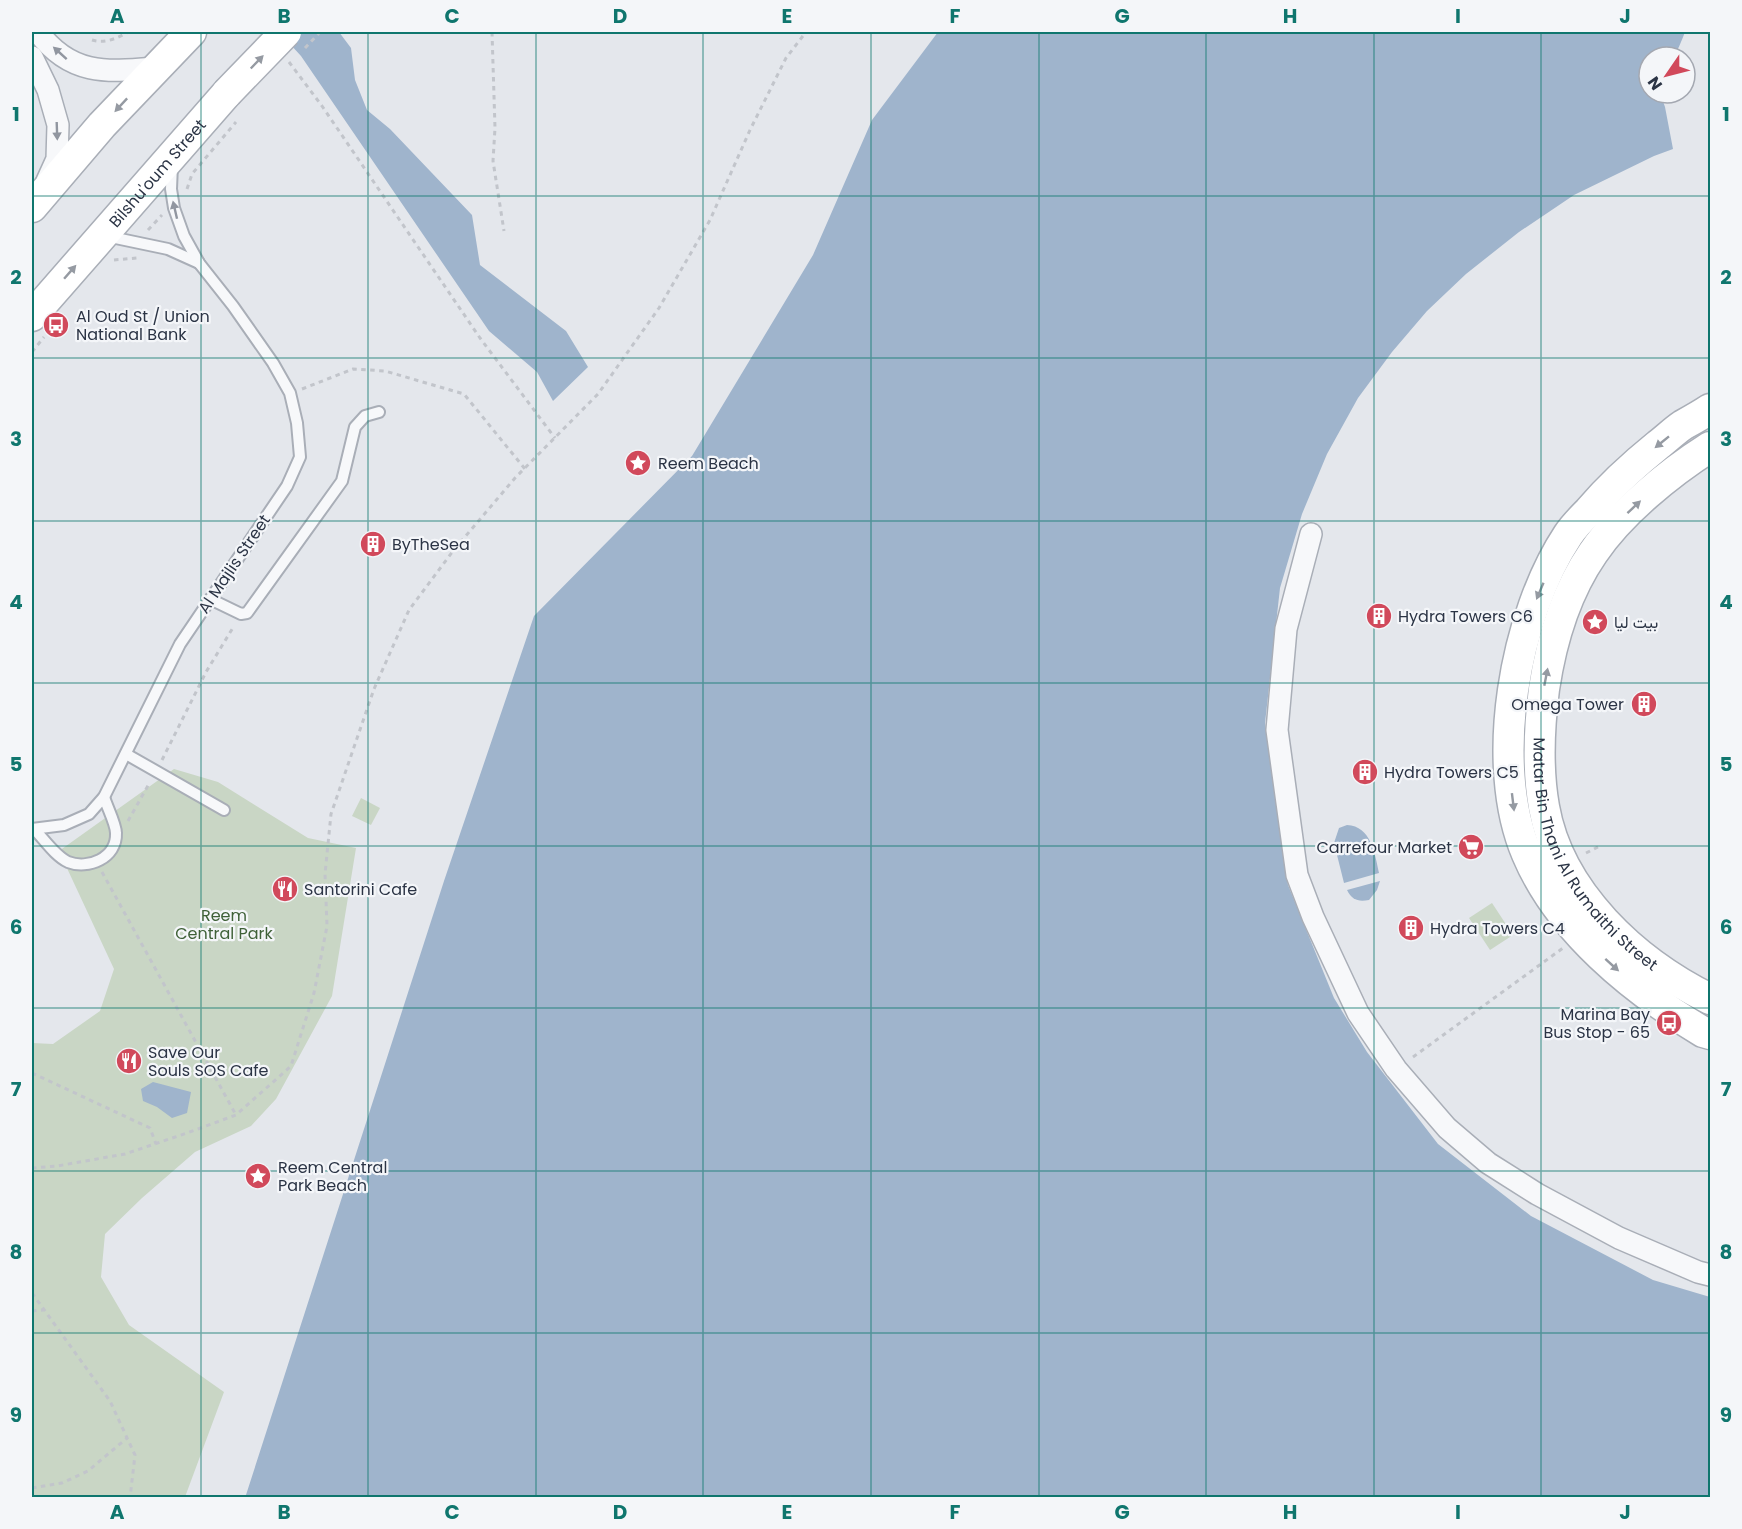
<svg xmlns="http://www.w3.org/2000/svg" width="1742" height="1529" viewBox="0 0 1742 1529" font-family="Poppins,Vazirmatn,sans-serif">
<rect width="100%" height="100%" fill="#e4e7ec"/>
<g fill="#c9d6c5">
<path d="M174,769L218,782L308,838L356,848L332,996L276,1099L251,1126L195,1152L142,1198L105,1234L101,1277L129,1325L224,1392L185,1497L32,1498V1043L53,1044L100,1011L114,969L59,851Z"/>
<path d="M361,798L380,808L371,825L352,816Z"/>
<path d="M1492,903L1513,935L1490,950L1469,918Z"/>
</g>
<g fill="#9fb4cc">
<path d="M279,32H339L351,48L355,80L367,110L390,129L472,215L480,265L566,331L588,367L553,401L537,372L489,331L301,56Z"/>
<path d="M938,32H1685C1675,57 1677,57 1649,57V93H1660L1665,107L1673,149L1654,156L1574,195L1519,232L1466,274L1427,311L1392,352L1358,398L1327,454L1302,514L1280,588L1265,723L1288,885L1334,998L1367,1052L1438,1144L1531,1216L1653,1280L1710,1297V1497L245,1498L444,881L534,616L692,456L813,255L872,120Z"/>
<path d="M1347,825C1371,826 1375,854 1379,873L1344,883L1334,843L1339,828Z"/>
<path d="M1380,881L1377,890L1369,900C1358,902 1352,900 1347,890Z"/>
<path d="M153,1082L191,1092L187,1113L172,1118L157,1107L143,1101L141,1089Z"/>
</g>
<g fill="none" stroke-linecap="round" stroke-linejoin="round">
<g stroke="#a9aeb7" stroke-width="14">
<g id="lane">
<path d="M106,236L168,249L199,263"/>
<path d="M210,599L241,614L247,613L342,481L355,427L365,416L379,412"/>
<path d="M126,754L224,810"/>
<path d="M32,829L64,825L89,814L104,797L180,644L287,486L300,457L297,423L290,393L273,363L233,306L199,263L184,236L174,208L171,189L172,165"/>
<path d="M34,829C44,839 55,856 68,862C88,870 117,858 116,833C116,824 107,807 104,797"/>
</g>
</g>
<g stroke="#a9aeb7" stroke-width="24">
<g id="street">
<path d="M38,32C71,76 107,72 156,68"/>
<path d="M32,57L48,90L58,125L57,159L47,181"/>
<path d="M1311,534L1286,629L1277,730L1297,875L1313,917L1358,1013L1396,1069L1447,1128L1488,1163L1537,1194L1619,1238L1698,1272L1710,1275"/>
</g>
</g>
<g stroke="#a9aeb7" stroke-width="33">
<g id="secondary">
<path d="M32,207L102,125L191,32"/>
<path id="s1" d="M32,316L227,93"/>
<path d="M1710,409C1701,415 1692,420 1683,425C1674,431 1666,439 1658,445C1632,466 1611,485 1589,511C1582,518 1574,526 1568,535C1515,615 1488,763 1527,854C1559,930 1633,990 1703,1032L1710,1034"/>
<path id="s2" d="M1710,447C1669,473 1620,513 1593,553C1566,592 1551,642 1544,689C1539,728 1537,768 1544,807C1559,893 1635,962 1710,999"/>
</g>
</g>
<g stroke="#c2c5cb" stroke-width="3" stroke-dasharray="4.5 4.5" stroke-linecap="butt">
<path d="M492,32L495,128L493,161L504,231"/>
<path d="M92,40C105,44 118,38 128,32"/>
<path d="M289,62L322,106L480,338L555,438"/>
<path d="M187,189L192,174L236,122"/>
<path d="M148,230L162,215"/>
<path d="M114,260L137,258"/>
<path d="M32,352L44,337"/>
<path d="M302,389L353,369L385,371L464,394L525,469"/>
<path d="M162,760L206,672L234,626"/>
<path d="M128,821L150,782"/>
<path d="M1586,853L1598,847"/>
<path d="M102,872L236,1115"/>
<path d="M1413,1057L1563,948"/>
<path d="M32,1073L150,1128L156,1144"/>
<path d="M32,1168L57,1166L125,1154L187,1133L236,1115L291,1066L314,993L327,926L325,874L331,814L374,689L409,610L453,551L515,478L598,394L659,308L710,220L750,130L786,58L806,32"/>
<path d="M32,1293L110,1401L135,1455L130,1498"/>
<path d="M32,1311L43,1310"/>
<path d="M32,1488L62,1483L88,1471L127,1438"/>
</g>
<use href="#lane" stroke="#f7f8fa" stroke-width="10"/>
<use href="#street" stroke="#f7f8fa" stroke-width="21"/>
<use href="#secondary" stroke="#fff" stroke-width="30"/>
<g stroke="#a9aeb7" stroke-width="33" stroke-linecap="butt">
<path id="secondary-bridge" d="M227,93L286,32"/>
</g>
<path stroke="#c2c5cb" stroke-width="3" stroke-dasharray="4.5 4.5" stroke-linecap="butt" d="M305,48L320,32"/>
<use href="#secondary-bridge" stroke="#fff" stroke-width="30"/>
</g>
<defs><path id="oneway-solid" d="M-6-.8H1V-3.2L6.5 0L1 3.2V.8H-6Z" transform="scale(1.5)"/></defs>
<g fill="#9196a0">
<use href="#oneway-solid" transform="translate(60 53) rotate(-138)"/>
<use href="#oneway-solid" transform="translate(57 131) rotate(88)"/>
<use href="#oneway-solid" transform="translate(175 210) rotate(-103)"/>
</g>
<g fill="#959aa2">
<use href="#oneway-solid" transform="translate(257 62) rotate(-46)"/>
<use href="#oneway-solid" transform="translate(121 105) rotate(133)"/>
<use href="#oneway-solid" transform="translate(70 272) rotate(-49)"/>
<use href="#oneway-solid" transform="translate(1662 442) rotate(141)"/>
<use href="#oneway-solid" transform="translate(1634 507) rotate(-43)"/>
<use href="#oneway-solid" transform="translate(1540 591) rotate(113)"/>
<use href="#oneway-solid" transform="translate(1546 677) rotate(-79)"/>
<use href="#oneway-solid" transform="translate(1513 802) rotate(83)"/>
<use href="#oneway-solid" transform="translate(1612 965) rotate(42)"/>
</g>
<path fill="none" stroke="#0f766e" stroke-width="1.5" stroke-opacity="0.55" d="M201,32V1498M368,32V1498M536,32V1498M703,32V1498M871,32V1498M1039,32V1498M1206,32V1498M1374,32V1498M1541,32V1498M32,196H1710M32,358H1710M32,521H1710M32,683H1710M32,846H1710M32,1008H1710M32,1171H1710M32,1333H1710"/>
<defs>
<g id="bus-disc" transform="scale(1.35)"><circle r="9.5" fill="#d1495b" stroke="#f4f6f9"/><path d="M-5-6H5V4H4V6H2V4H-2V6H-4V4H-5ZM-3.5-4V0h7V-4ZM-3.5 1.2v1.5H-2V1.2ZM2 1.2v1.5H3.5V1.2Z" fill="#fff"/></g>
<g id="sight-disc" transform="scale(1.35)"><circle r="9.5" fill="#d1495b" stroke="#f4f6f9"/><path d="M0-6L1.8-2.2L6-1.7L2.9 1.2L3.7 5.4L0 3.3L-3.7 5.4L-2.9 1.2L-6-1.7L-1.8-2.2Z" fill="#fff"/></g>
<g id="building-disc" transform="scale(1.35)"><circle r="9.5" fill="#d1495b" stroke="#f4f6f9"/><path d="M-4-6H4V6H1V3H-1V6H-4ZM-2.5-4.3h1.7v1.8h-1.7ZM.8-4.3h1.7v1.8H.8ZM-2.5-1h1.7V.8h-1.7ZM.8-1h1.7V.8H.8Z" fill="#fff"/></g>
<g id="supermarket-disc" transform="scale(1.35)"><circle r="9.5" fill="#d1495b" stroke="#f4f6f9"/><path d="M-6-5.5h2.5l.6 2H6L4.5 2H-2.5L-4.4-4H-6ZM-1.5 3.2a1.3 1.3 0 1 0 .1 0ZM3 3.2a1.3 1.3 0 1 0 .1 0Z" fill="#fff"/></g>
<g id="restaurant-disc" transform="scale(1.35)"><circle r="9.5" fill="#d1495b" stroke="#f4f6f9"/><path d="M-5-6h1v4h1v-4h1v4h1v-4h1v5L-1.5 .5V6h-2V.5L-5-1ZM5-6V6H3V1.5H1.5Q1.5-4 5-6Z" fill="#fff"/></g>
</defs>
<g fill-rule="evenodd">
<use href="#bus-disc" x="56" y="325"/>
<use href="#sight-disc" x="638" y="463"/>
<use href="#building-disc" x="373" y="544"/>
<use href="#building-disc" x="1379" y="616"/>
<use href="#sight-disc" x="1595" y="622"/>
<use href="#building-disc" x="1644" y="704"/>
<use href="#building-disc" x="1365" y="772"/>
<use href="#supermarket-disc" x="1471" y="847"/>
<use href="#restaurant-disc" x="285" y="889"/>
<use href="#building-disc" x="1411" y="928"/>
<use href="#bus-disc" x="1669" y="1023"/>
<use href="#restaurant-disc" x="129" y="1061"/>
<use href="#sight-disc" x="258" y="1176"/>
</g>
<g text-anchor="middle" dominant-baseline="central" stroke-width="4.5" stroke-linejoin="round" paint-order="stroke">
<g font-size="16" fill="#2b3445" stroke="#f4f6f9">
<text stroke="none"><textPath href="#s1" startOffset="190">Bilshu'oum Street</textPath></text>
<text transform="translate(234 564) rotate(-56)">Al Majlis Street</text>
<text stroke="none"><textPath href="#s2" startOffset="488">Matar Bin Thani Al Rumaithi Street</textPath></text>
</g>
<g font-size="16" fill="#2b3445" stroke="#f4f6f9" text-anchor="start">
<text x="76" y="316">Al Oud St / Union<tspan x="76" dy="18">National Bank</tspan></text>
<text x="658" y="463">Reem Beach</text>
<text x="392" y="544">ByTheSea</text>
<text x="1398" y="616">Hydra Towers C6</text>
<text x="1614" y="622">بيت ليا</text>
<text x="1624" y="704" text-anchor="end">Omega Tower</text>
<text x="1384" y="772">Hydra Towers C5</text>
<text x="1452" y="847" text-anchor="end">Carrefour Market</text>
<text x="304" y="889">Santorini Cafe</text>
<text x="1430" y="928">Hydra Towers C4</text>
<text x="1650" y="1014" text-anchor="end">Marina Bay<tspan x="1650" dy="18">Bus Stop - 65</tspan></text>
<text x="148" y="1052">Save Our<tspan x="148" dy="18">Souls SOS Cafe</tspan></text>
<text x="278" y="1167">Reem Central<tspan x="278" dy="18">Park Beach</tspan></text>
</g>
<g font-size="16" fill="#3f6138" stroke="#f4f6f9">
<text x="224" y="915">Reem<tspan x="224" dy="18">Central Park</tspan></text>
</g>
</g>
<rect width="1742" height="1529" fill="none" stroke="#f4f6f9" stroke-width="66"/>
<g transform="translate(1667 75) rotate(235)"><circle r="28" fill="#f4f6f9" stroke="#a4a8b1" stroke-width="1.5"/>
<path d="M0-4.5L10 22L0 15L-10 22Z" fill="#d1495b"/>
<text y="-9" font-size="16" font-weight="bold" text-anchor="middle" fill="#2b3445">N</text>
</g>
<rect x="33" y="33" width="1676" height="1463" fill="none" stroke="#0f766e" stroke-width="2"/>
<g font-size="20" text-anchor="middle" font-weight="bold" fill="#0f766e">
<text x="117" y="23">A</text>
<text x="284" y="23">B</text>
<text x="452" y="23">C</text>
<text x="620" y="23">D</text>
<text x="787" y="23">E</text>
<text x="955" y="23">F</text>
<text x="1122" y="23">G</text>
<text x="1290" y="23">H</text>
<text x="1458" y="23">I</text>
<text x="1625" y="23">J</text>
<text x="16" y="121">1</text>
<text x="1726" y="121">1</text>
<text x="16" y="284">2</text>
<text x="1726" y="284">2</text>
<text x="16" y="446">3</text>
<text x="1726" y="446">3</text>
<text x="16" y="609">4</text>
<text x="1726" y="609">4</text>
<text x="16" y="771">5</text>
<text x="1726" y="771">5</text>
<text x="16" y="934">6</text>
<text x="1726" y="934">6</text>
<text x="16" y="1096">7</text>
<text x="1726" y="1096">7</text>
<text x="16" y="1259">8</text>
<text x="1726" y="1259">8</text>
<text x="16" y="1422">9</text>
<text x="1726" y="1422">9</text>
<text x="117" y="1519">A</text>
<text x="284" y="1519">B</text>
<text x="452" y="1519">C</text>
<text x="620" y="1519">D</text>
<text x="787" y="1519">E</text>
<text x="955" y="1519">F</text>
<text x="1122" y="1519">G</text>
<text x="1290" y="1519">H</text>
<text x="1458" y="1519">I</text>
<text x="1625" y="1519">J</text>
</g>
</svg>
